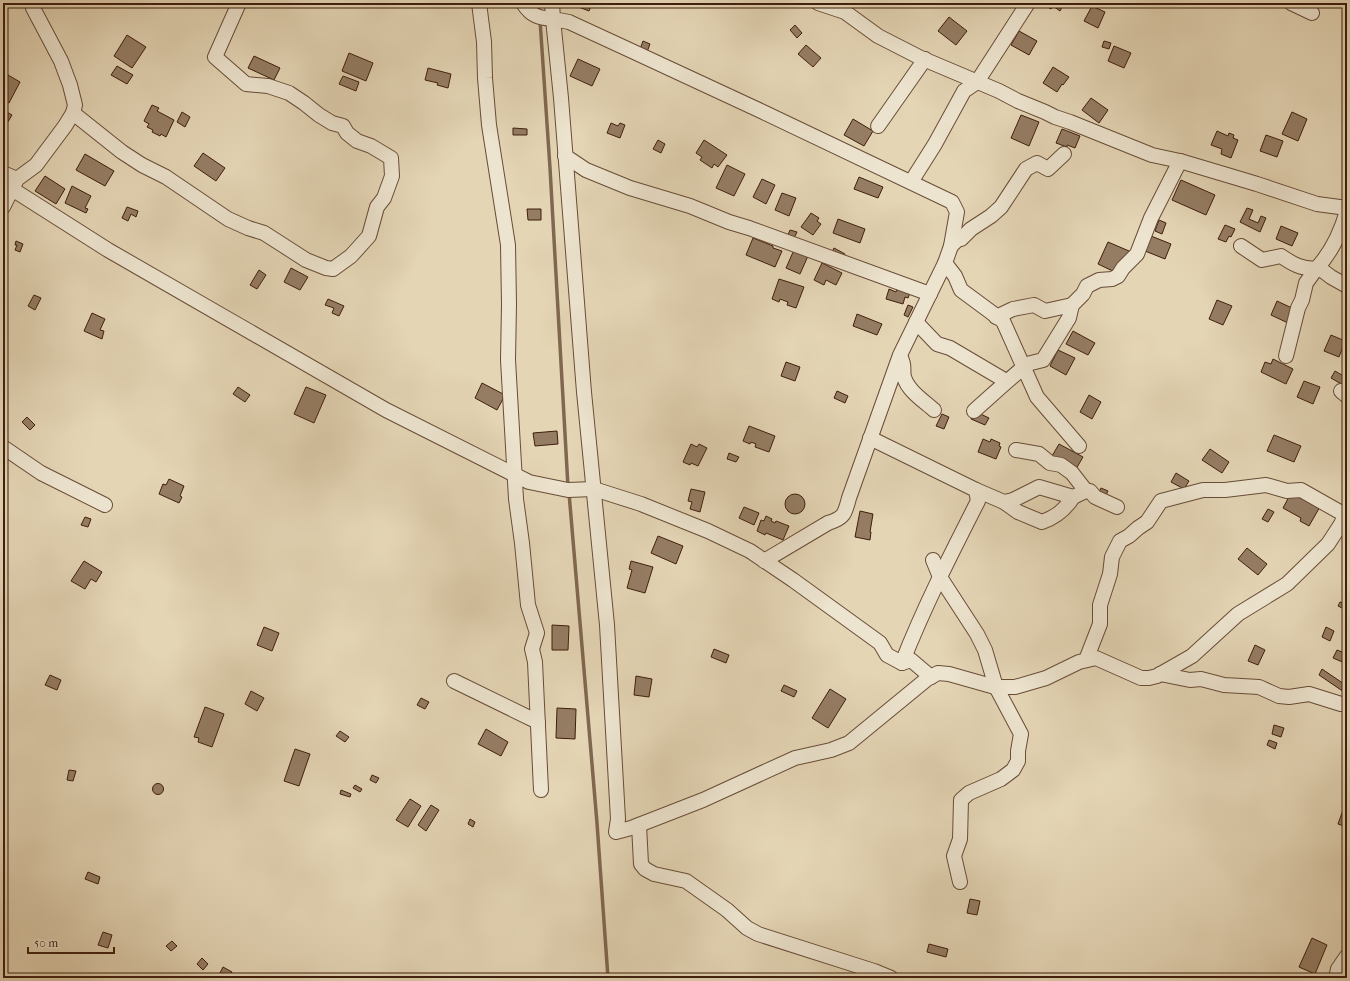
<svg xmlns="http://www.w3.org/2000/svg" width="1350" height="981" viewBox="0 0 1350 981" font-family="'IM FELL French Canon',serif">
<rect width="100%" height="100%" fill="#e4d5b5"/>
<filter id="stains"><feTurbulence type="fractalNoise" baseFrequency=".005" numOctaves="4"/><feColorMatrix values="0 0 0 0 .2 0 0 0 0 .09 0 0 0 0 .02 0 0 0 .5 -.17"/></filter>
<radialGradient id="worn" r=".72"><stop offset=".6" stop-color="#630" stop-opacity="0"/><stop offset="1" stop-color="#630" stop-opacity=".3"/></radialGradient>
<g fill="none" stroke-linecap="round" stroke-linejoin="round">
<g stroke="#806750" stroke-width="3.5">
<path d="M538,3L539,14"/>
<path d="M540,20L550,168L568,487"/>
<path d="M569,493L597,823L608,978"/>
</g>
</g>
<g fill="#957d64" stroke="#3f1e0d">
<path d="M568,3H592L589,11Z"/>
<path d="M1041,3H1064L1060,11L1053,6L1051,9Z"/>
<path d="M1092,6L1105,12L1098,28L1084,21Z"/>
<path d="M949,17L967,31L956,45L938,31Z"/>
<path d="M795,25L802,33L797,38L790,30Z"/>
<path d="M1019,31L1037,41L1029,55L1011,45Z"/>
<path d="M127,35L146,47L132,68L114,56Z"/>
<path d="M643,41L650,44L647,52L640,49Z"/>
<path d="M1104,41L1111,43L1109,49L1102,47Z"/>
<path d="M806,45L821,58L813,67L798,54Z"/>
<path d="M1114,46L1131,53L1124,68L1108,61Z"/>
<path d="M349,53L373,63L366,81L342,71Z"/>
<path d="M254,56L280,68L274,80L248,68Z"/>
<path d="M578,59L600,69L592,86L570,76Z"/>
<path d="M117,66L133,75L127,84L111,75Z"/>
<path d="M1053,67L1069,77L1063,85L1062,84L1057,92L1043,83Z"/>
<path d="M428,68L451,74L448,88L437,85L438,83L425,80Z"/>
<path d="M8,75L20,82L9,103L3,100V84Z"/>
<path d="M343,76L359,82L356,91L339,84Z"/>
<path d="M1091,98L1108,110L1099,123L1082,110Z"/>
<path d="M152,105L159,108L157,111L174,120L166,137L161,134L160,136L152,132L153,130L147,127L149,124L144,121Z"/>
<path d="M3,110L12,115L3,130Z"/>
<path d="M182,112L190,117L185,127L177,122Z"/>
<path d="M1292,112L1307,119L1298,141L1282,134Z"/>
<path d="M1021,115L1039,122L1029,146L1011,138Z"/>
<path d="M853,119L873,131L864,146L844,135Z"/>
<path d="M611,123L618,126L620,123L625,125L620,138L607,133Z"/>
<path d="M513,128L527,129V135H513Z"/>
<path d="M1062,129L1080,136L1075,148L1067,145V147L1056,143Z"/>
<path d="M1217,131L1228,136L1229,133L1234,135L1233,138L1238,140L1231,158L1221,154L1222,149L1211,145Z"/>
<path d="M1266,135L1283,141L1277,157L1260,151Z"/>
<path d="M658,140L665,144L661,153L653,149Z"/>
<path d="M704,140L727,155L718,167L714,164L712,168L700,160L702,157L696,153Z"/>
<path d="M203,153L225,168L216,181L194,166Z"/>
<path d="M85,154L114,171L105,186L76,170Z"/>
<path d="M727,165L745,174L734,196L716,188Z"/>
<path d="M45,176L65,189L56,204L35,191Z"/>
<path d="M859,177L883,187L878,198L854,189Z"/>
<path d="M762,179L775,185L766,204L753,197Z"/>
<path d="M1181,180L1215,195L1206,215L1172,200Z"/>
<path d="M72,186L91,196L85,208L88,209L86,213L65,203Z"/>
<path d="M782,193L796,198L789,216L775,210Z"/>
<path d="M127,207L138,211L136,217L131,214L128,221L122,218Z"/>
<path d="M1247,208L1253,210L1249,219L1258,223L1261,216L1266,218L1260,232L1240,222Z"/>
<path d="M527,209H541V220H528Z"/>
<path d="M811,213L819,218L817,221L821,224L813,235L801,227Z"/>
<path d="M838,219L865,229L860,243L833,233Z"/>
<path d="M1159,220L1166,223L1162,234L1155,231Z"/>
<path d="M1225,225L1235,229L1231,237L1229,236L1226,242L1218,239Z"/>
<path d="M1281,226L1298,233L1292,246L1276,239Z"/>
<path d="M790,230L797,232L794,238L788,235Z"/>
<path d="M1151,236L1171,244L1165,259L1145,251Z"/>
<path d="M753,238L773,246V248L782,251L775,267L746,255Z"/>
<path d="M16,241L23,244L20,252L15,250L17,245H15Z"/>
<path d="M1108,242L1129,251L1119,274L1098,264Z"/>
<path d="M834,248L845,254L843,258L832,252Z"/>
<path d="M794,250L808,256L800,274L786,268Z"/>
<path d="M822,263L842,273L836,285L826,280L824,285L814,280Z"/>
<path d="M291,268L308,277L300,290L284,282Z"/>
<path d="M259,270L266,275L257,289L250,285Z"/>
<path d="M779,279L804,287L796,308L787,305L788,302L780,299L779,302L772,299Z"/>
<path d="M897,288L910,293L908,298L905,297L903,304L886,299L889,289L896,292Z"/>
<path d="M34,295L41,298L35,310L28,306Z"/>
<path d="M328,299L344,306L339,316L332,313L334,308L325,305Z"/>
<path d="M1217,300L1232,306L1223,325L1209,319Z"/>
<path d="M1277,301L1294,309L1288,323L1271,315Z"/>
<path d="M908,305L913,307L908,317L904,315Z"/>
<path d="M92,313L105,319L100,330L104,331L102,339L84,331Z"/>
<path d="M857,314L882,324L877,335L853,326Z"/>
<path d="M1073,331L1095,343L1088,355L1066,344Z"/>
<path d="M1331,335L1345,341L1339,357L1324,351Z"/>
<path d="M1058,350L1075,358L1066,375L1050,366Z"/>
<path d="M1273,359L1293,369L1286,384L1261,372L1265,362L1271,364Z"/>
<path d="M786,362L800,367L795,381L781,376Z"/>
<path d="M1335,371L1347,378L1343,385L1331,378Z"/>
<path d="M1304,381L1320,387L1313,404L1297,397Z"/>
<path d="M482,383L505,395L497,410L475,398Z"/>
<path d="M238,387L250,395L245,402L233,394Z"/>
<path d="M306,387L326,395L314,423L294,414Z"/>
<path d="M837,391L848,396L845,403L834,398Z"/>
<path d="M1089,395L1101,402L1092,419L1080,412Z"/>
<path d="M974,411L989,418L985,425L971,419Z"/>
<path d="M942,414L949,417L944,429L936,426Z"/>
<path d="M27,417L35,425L30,430L22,422Z"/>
<path d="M749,426L775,436L769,452L755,447L756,444L751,442L750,444L743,441Z"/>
<path d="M557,431L558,444L535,446L533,433Z"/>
<path d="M1274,435L1301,446L1294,462L1267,451Z"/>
<path d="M983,439L990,442L991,439L1000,443L999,446L1001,447L996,459L978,452Z"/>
<path d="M691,444L697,447L699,444L707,448L698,466L691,463L690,465L683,462Z"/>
<path d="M1059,444L1083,457L1076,469L1052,456Z"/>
<path d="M1210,449L1229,462L1222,473L1202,460Z"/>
<path d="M729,453L739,457L736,462L727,459Z"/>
<path d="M1176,473L1189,481L1184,489L1171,482Z"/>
<path d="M169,479L184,486L180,496L182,497L179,503L159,494L163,484L166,485Z"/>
<path d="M1101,488L1108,491L1104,499L1097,496Z"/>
<path d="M691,489L705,492L700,512L690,509L692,502L688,501Z"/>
<path d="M1291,493L1302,499L1304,496L1321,505L1309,526L1300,521L1301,518L1283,508Z"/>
<circle cx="795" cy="504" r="10"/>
<path d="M744,507L759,513L754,525L739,518Z"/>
<path d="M1268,509L1274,512L1268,522L1262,519Z"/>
<path d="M860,511L873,514L870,532H871L870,540L855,537Z"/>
<path d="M766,516L772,519L771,521L775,523L776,521L789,526L783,540L766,533L765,535L757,531L761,520L764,521Z"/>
<path d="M85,517L91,519L88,527L81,525Z"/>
<path d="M658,536L683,546L676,564L651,553Z"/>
<path d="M1247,548L1267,564L1258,575L1238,559Z"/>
<path d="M84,561L102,572L96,582L91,579L85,589L71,581Z"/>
<path d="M631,561L653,567L645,593L627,588L632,570L629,569Z"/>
<path d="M1340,602L1347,604L1344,609L1338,606Z"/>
<path d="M552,625L569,626L568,650H552Z"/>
<path d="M264,627L279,633L272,651L257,645Z"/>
<path d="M1326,627L1334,631L1330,641L1322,637Z"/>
<path d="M1255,645L1265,650L1258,665L1248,661Z"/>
<path d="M714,649L729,655L726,663L711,657Z"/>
<path d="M1337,650L1347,654V664L1333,658Z"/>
<path d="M1322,669L1347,686V694L1319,675Z"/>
<path d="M50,675L61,680L57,690L45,685Z"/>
<path d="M636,676L652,679L649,697L634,695Z"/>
<path d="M784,685L797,691L794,697L781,691Z"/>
<path d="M830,689L846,699L828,728L812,718Z"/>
<path d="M251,691L264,698L257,711L245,704Z"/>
<path d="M421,698L429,702L425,709L417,705Z"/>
<path d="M205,707L224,714L212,747L198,742L199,738L194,737Z"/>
<path d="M557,708L576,709L575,739L556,738Z"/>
<path d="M1274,725L1284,728L1281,737L1272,734Z"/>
<path d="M486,729L508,742L501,756L478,744Z"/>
<path d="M340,731L349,737L345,742L336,736Z"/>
<path d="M1269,740L1277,743L1275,749L1267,745Z"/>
<path d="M295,749L310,754L299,786L284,781Z"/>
<path d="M69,770L76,771L73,781L67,780Z"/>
<path d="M372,775L379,778L376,783L370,780Z"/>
<circle cx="158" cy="789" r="5.5"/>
<path d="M355,785L362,789L360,792L353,788Z"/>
<path d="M341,790L351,794L350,797L340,794Z"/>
<path d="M410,799L421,806L408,827L396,820Z"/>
<path d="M431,805L439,810L426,831L418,825Z"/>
<path d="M1343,810L1347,812V827L1338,824Z"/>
<path d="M470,819L475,822L473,827L468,824Z"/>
<path d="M88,872L100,877L98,884L85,879Z"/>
<path d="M970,899L980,901L977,915L967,913Z"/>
<path d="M103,932L112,935L108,948L98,945Z"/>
<path d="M1312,938L1327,945L1315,974L1299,967Z"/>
<path d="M172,941L177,946L171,951L166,946Z"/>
<path d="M929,944L948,949L946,957L927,952Z"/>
<path d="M202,958L208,964L203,970L197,964Z"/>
<path d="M223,967L232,972L229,978L220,973Z"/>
</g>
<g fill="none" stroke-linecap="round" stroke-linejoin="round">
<g stroke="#684c37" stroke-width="16">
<g id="minor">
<path d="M479,3L484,42L485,78L489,125L508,245L509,304L508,360L516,499L522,543L528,605L537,633L532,649L535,662L541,790"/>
<path d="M523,3C531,16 539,18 553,19L561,98L584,392L607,625L618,819L616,832L631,828L703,800L795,758L831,750L849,743L927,679L938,673L949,674L995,687H1015L1046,678L1079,662L1096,658L1141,678H1149L1157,676L1192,656L1238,614L1287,584L1328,544L1341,524L1347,512"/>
<path d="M552,3L553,19L569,22L634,52L761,111L952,202L957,212L951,246L945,263L955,276L961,290L1003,321L1037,397L1079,446"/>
<path d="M818,3L845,12L878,36L921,58L999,91L1018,101L1045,112L1055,117L1070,122L1152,155L1180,161L1257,184L1317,204L1347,208"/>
<path d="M1291,3L1312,13"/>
<path d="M73,113L122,152L142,165L166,177L228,219L248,228L264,233L306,260L326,268L333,269L351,256L369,236L377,207L384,198L392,176L391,158L371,146L357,141L347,133L343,126L332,123L319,115L304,103L289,93L268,86L246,84L215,57L239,3"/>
<path d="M878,126L925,59"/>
<path d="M565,156L586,170L630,188L690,206L729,222L749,228L930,294"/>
<path d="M3,173L17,179"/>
<path d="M911,182L935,144L964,91L977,82L1028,3"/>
<path d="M12,189L108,250L386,410L529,482L568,490L594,489L641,504L708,531L750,551L793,580L880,643L887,655L902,663L911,660L931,677"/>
<path d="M3,207L17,179L36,165L65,126L73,113L75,105L70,85L61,61L33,8V3"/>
<path d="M951,246L957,240L961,239L971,229L991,216L1001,207L1026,169L1037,163L1048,169L1064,154"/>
<path d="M1241,246L1262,260L1281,256C1294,265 1300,268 1316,269C1331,253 1341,232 1347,211"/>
<path d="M1318,267L1331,277L1347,286"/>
<path d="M996,317L1013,309L1034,305L1045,311L1072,305"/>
<path d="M916,322L937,344L950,348L1006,381"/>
<path d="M900,356C906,367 902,368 904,377C908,391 924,401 934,410"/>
<path d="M1286,356L1298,308L1302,300L1306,283L1316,269"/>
<path d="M1023,365L1043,360L1069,318L1072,305L1083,294L1087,286L1099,280L1112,279L1118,276L1123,268L1137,254L1151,218L1180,161"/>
<path d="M1341,391L1347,396"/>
<path d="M974,411C991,396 1007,381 1024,367"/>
<path d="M870,438L976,490L1004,502L1013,500L1039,487L1073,497L1086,491H1090L1095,497L1117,507"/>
<path d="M3,447L41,473L105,505"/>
<path d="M1016,450L1039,454L1050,463L1061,465L1072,473L1086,491"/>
<path d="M1004,502L1018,512L1042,522C1056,517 1065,510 1073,497"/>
<path d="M933,560L940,577L977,634L985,650L996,687L1021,734L1018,751V761L1013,770L1001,779L969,793L961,800L960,839L954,856L960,882"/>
<path d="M764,561L828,523C844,518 845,514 849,498L900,355L945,263"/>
<path d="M1086,660L1100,624V605L1110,574L1112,557L1120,541L1129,536L1138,528L1147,522L1161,501L1203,490H1225L1266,485L1287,491L1301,490L1347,516"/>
<path d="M902,663C924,607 951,554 978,501L976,490"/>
<path d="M1160,674L1190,680L1201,679L1224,685L1259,687L1279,696L1289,697L1309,694L1341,704H1347"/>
<path d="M454,681L538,722"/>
<path d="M639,825L641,864L645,869L654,874L686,881L727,910L747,928L758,934L874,971L891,978"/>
<path d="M1336,978L1338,969L1347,956"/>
</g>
</g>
<use href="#minor" stroke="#ede4cf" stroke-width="14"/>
</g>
<rect width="1350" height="981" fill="none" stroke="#e4d5b5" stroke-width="16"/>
<rect x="4" y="4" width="1342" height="973" fill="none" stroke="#3f1e0d" stroke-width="2"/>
<rect x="8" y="8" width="1334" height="965" fill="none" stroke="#3f1e0d"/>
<path d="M28 947v6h86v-6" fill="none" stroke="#3f1e0d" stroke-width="2"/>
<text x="34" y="947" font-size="12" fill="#3f1e0d" stroke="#ede4cf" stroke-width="3" paint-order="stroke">50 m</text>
<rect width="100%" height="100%" filter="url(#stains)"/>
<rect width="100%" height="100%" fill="url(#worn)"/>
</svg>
